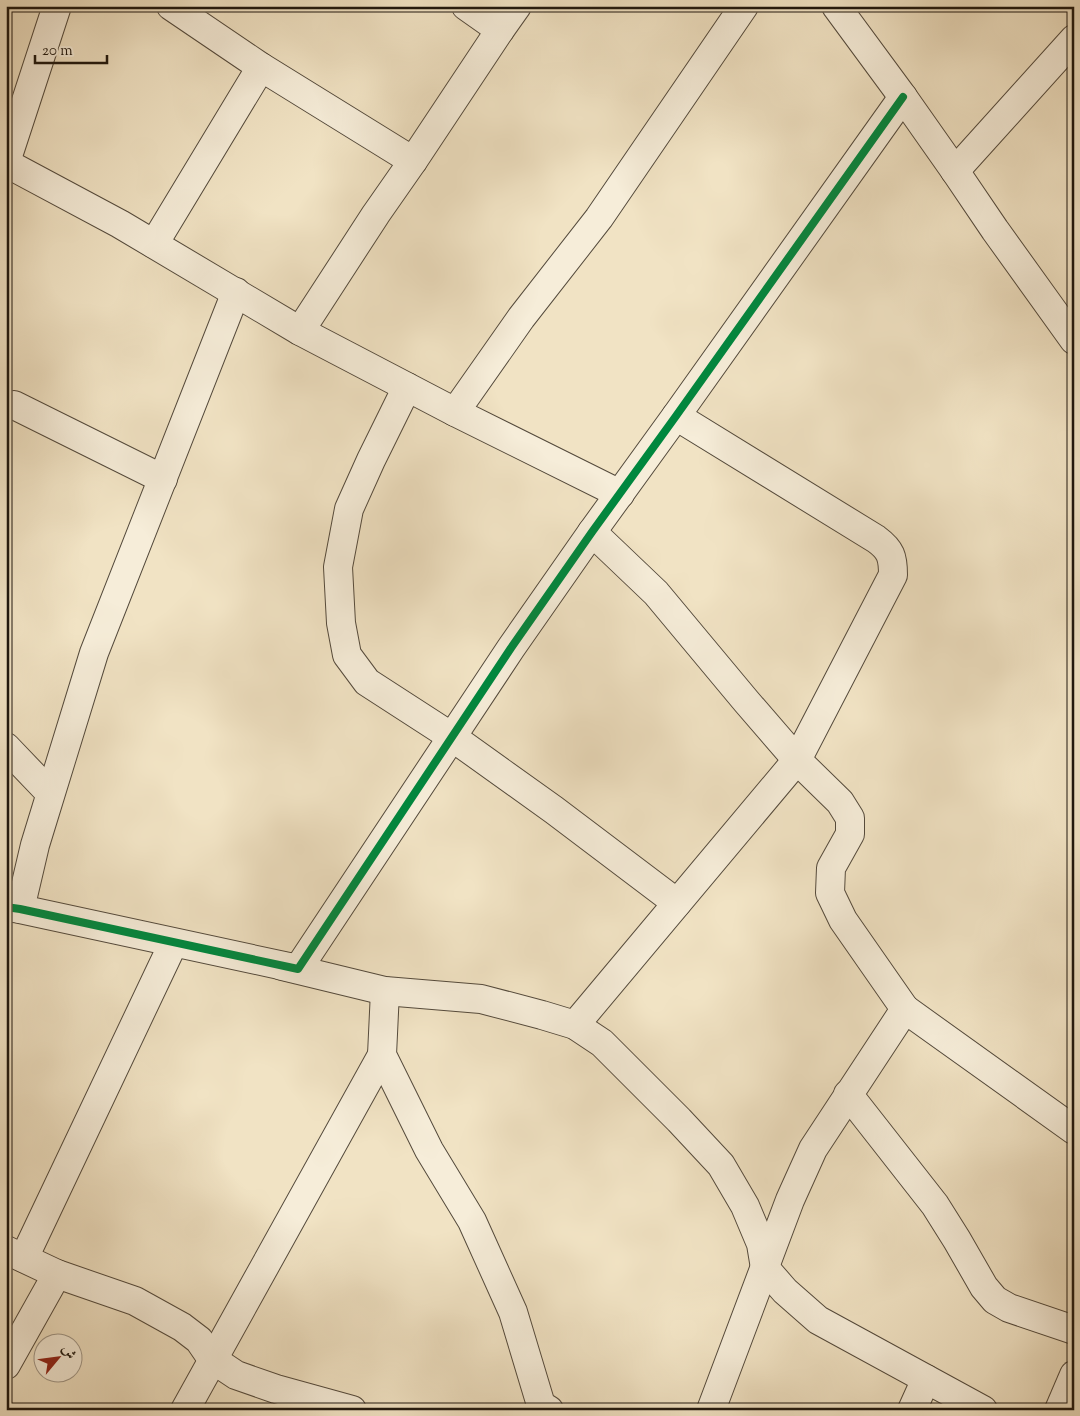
<svg xmlns="http://www.w3.org/2000/svg" width="1080" height="1416" viewBox="0 0 1080 1416" font-family="'Sorts Mill Goudy',Amiri,serif">
<rect width="100%" height="100%" fill="#f1e3c4"/>
<filter id="stains"><feTurbulence type="fractalNoise" baseFrequency=".004" numOctaves="4"/><feColorMatrix values="0 0 0 0 .2 0 0 0 0 .09 0 0 0 0 .02 0 0 0 .5 -.17"/></filter>
<radialGradient id="worn" r=".72"><stop offset=".6" stop-color="#630" stop-opacity="0"/><stop offset="1" stop-color="#630" stop-opacity=".3"/></radialGradient>
<g fill="none" stroke-linecap="round" stroke-linejoin="round">
<g stroke="#544a3c" stroke-width="30">
<g id="minor">
<path d="M171,6L261,67L413,161"/>
<path d="M466,6L500,30"/>
<path d="M836,6L903,97L955,171L995,230L1074,340"/>
<path d="M6,162L57,6"/>
<path d="M6,163L120,224L300,331L455,412L620,494"/>
<path d="M955,171L1074,39"/>
<path d="M154,244L261,67"/>
<path d="M300,331L376,214L413,161L500,30L517,6"/>
<path d="M407,387L371,460L349,509L338,567L341,623L347,655L367,682L452,737L554,810L677,903"/>
<path d="M14,405L163,479"/>
<path d="M455,412L521,318L599,218L744,6"/>
<path d="M592,532L656,593L746,701L797,760L840,802L850,818V834L831,868L830,893L843,920L905,1009"/>
<path d="M6,747L50,793"/>
<path d="M6,907L20,909L298,969L511,648L592,532L676,416L903,97"/>
<path d="M20,909L35,845L94,653L236,292"/>
<path d="M282,966L385,991L481,999L542,1015L575,1025L602,1043L679,1120L721,1165L745,1206L761,1244L765,1268L785,1291L818,1320L983,1410"/>
<path d="M385,991L382,1055L429,1150L472,1221L513,1312L541,1405L549,1410"/>
<path d="M575,1025L797,760L893,575C893,557 891,550 876,539L676,416"/>
<path d="M848,1094L935,1205L957,1240L984,1287L995,1300L1009,1308L1074,1330"/>
<path d="M6,1250L57,1274L135,1301L182,1327L199,1340L212,1359L236,1375L276,1389L352,1410"/>
<path d="M24,1258L172,946"/>
<path d="M6,1365L57,1274"/>
<path d="M185,1410L382,1055"/>
<path d="M711,1410L790,1200L813,1149L905,1009L1074,1130"/>
<path d="M912,1410L926,1379"/>
<path d="M1059,1410L1074,1375"/>
</g>
</g>
<use href="#minor" stroke="#f6edd9" stroke-width="28"/>
<g stroke="#f6edd9" stroke-width="11">
<path id="cycleway" d="M6,907L20,909L298,969L511,648L592,532L676,416L903,97"/>
</g>
<use href="#cycleway" stroke="#00873e" stroke-width="8"/>
</g>
<rect width="1080" height="1416" fill="none" stroke="#f1e3c4" stroke-width="25"/>
<rect x="8" y="8" width="1065" height="1401" fill="none" stroke="#1f170e" stroke-width="2.5"/>
<rect x="12" y="12" width="1055" height="1391" fill="none" stroke="#1f170e"/>
<g transform="translate(58 1358) rotate(61)"><circle r="24" fill="#f6edd9" stroke="#a09788"/>
<path d="M0-4L9 19L0 12L-9 19Z" fill="#8f2418"/>
<text y="-8" font-size="14" font-weight="bold" text-anchor="middle" fill="#1f170e">ش</text>
</g>
<path d="M35 55v8h72v-8" fill="none" stroke="#1f170e" stroke-width="2.5"/>
<text x="42" y="55" font-size="15" fill="#1f170e" stroke="#f6edd9" stroke-width="4" paint-order="stroke">20 m</text>
<rect width="100%" height="100%" filter="url(#stains)"/>
<rect width="100%" height="100%" fill="url(#worn)"/>
</svg>
